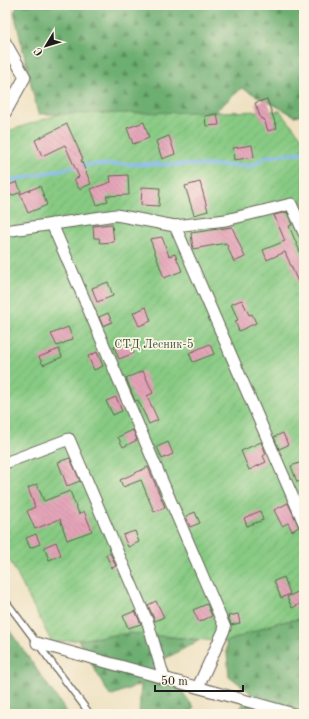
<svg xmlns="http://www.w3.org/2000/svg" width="309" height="719" viewBox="0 0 309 719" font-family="'Old Standard TT',serif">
<defs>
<pattern id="forest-firs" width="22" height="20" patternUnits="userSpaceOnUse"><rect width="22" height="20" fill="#6dae71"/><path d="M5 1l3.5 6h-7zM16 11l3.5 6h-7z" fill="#598d5c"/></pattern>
<pattern id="garden-furrows" width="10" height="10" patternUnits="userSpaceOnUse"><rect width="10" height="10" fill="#87ca83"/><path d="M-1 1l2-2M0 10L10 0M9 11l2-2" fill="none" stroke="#74ad71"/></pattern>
<pattern id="building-back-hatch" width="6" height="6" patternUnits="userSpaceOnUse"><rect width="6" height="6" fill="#e4a3b8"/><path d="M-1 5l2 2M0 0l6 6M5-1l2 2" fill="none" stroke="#c38c9e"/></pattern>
</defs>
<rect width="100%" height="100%" fill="#fcf5e5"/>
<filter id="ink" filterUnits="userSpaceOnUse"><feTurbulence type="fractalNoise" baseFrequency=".025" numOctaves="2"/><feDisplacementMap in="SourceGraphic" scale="8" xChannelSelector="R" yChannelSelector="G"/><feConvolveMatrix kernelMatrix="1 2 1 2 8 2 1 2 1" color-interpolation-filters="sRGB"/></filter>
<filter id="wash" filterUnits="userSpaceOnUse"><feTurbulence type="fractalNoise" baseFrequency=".012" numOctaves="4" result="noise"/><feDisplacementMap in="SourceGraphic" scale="16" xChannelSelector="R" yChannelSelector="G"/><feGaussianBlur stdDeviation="0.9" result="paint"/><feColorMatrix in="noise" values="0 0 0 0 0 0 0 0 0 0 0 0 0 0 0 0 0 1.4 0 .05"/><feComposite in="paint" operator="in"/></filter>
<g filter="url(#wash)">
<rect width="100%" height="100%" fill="#efe2c3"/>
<g fill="url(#forest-firs)" stroke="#446546">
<path d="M18,5H304V114L295,116L242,88L211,115L38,114L14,12Z"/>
<path d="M304,618V714H236L251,693L229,676L226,642L275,623Z"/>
<path d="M5,624L68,714H5Z"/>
<path d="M130,633L200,640L161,661L194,708L190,714H139L141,684L110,696L78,640Z"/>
</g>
<path fill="url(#garden-furrows)" stroke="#527350" d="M280,111L304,140V618L275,623L226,642L130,633L52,643L5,551V132L60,114Z"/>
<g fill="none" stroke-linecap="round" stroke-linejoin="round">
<path stroke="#85b8f2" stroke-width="3.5" d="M5,182L82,165L140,164L252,166L265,157L304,152"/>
</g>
<g id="blocks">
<g fill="url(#building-back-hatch)">
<path d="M267,99L277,128L268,131L264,119H261L255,103Z"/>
<path d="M217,114L219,125L206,126L205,116Z"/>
<path d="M144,122L149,138L133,144L127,128Z"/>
<path d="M67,124L83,159L81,160L91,184L79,189L74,179L79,177L65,145L42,156L35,140Z"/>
<path d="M169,136L175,154L162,159L156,141Z"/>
<path d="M252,145L254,157L234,160L233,148Z"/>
<path d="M128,175L129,195L106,196L108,201L97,205L91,189L111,182L110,176Z"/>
<path d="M17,182L21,192L11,196L7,186Z"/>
<path d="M200,182L208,211L194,215L185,186Z"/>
<path d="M40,186L47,205L28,213L20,194Z"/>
<path d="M142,187L160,188L159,206L141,205Z"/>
<path d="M287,212L292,225L289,226L304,261V296L285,252L267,260L263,250L285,241L274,215Z"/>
<path d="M112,224L114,242L100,243L99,238H94L93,226Z"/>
<path d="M232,227L245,257L234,262L226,243L193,249L191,233Z"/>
<path d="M162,237L169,256L175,254L182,271L164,278L150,239Z"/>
<path d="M108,282L113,296L97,302L92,288Z"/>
<path d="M242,300L249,315L252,314L256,323L239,331L235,321L238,320L231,304Z"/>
<path d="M146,307L151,321L139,326L133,313Z"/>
<path d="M108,313L112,322L103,326L99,317Z"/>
<path d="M68,327L73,339L57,346L51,334Z"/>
<path d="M129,341L134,353L119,359L114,347Z"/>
<path d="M210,344L214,354L193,362L189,353Z"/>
<path d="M59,349L62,357L43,365L39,357Z"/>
<path d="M97,352L103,366L94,370L88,356Z"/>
<path d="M143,371L153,393L147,396L158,420L149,424L138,400L135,401L126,378Z"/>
<path d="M116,397L122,411L113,415L106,401Z"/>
<path d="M133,430L137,440L123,447L118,437Z"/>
<path d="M283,433L288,445L279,449L274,437Z"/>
<path d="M168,442L173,454L162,459L157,447Z"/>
<path d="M261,442L266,454L263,456L266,462L249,470L241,451Z"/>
<path d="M70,458L80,481L67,486L58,462Z"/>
<path d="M302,462L304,467V480L297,482L291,466Z"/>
<path d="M148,467L165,507L154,512L141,480L123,487L120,480Z"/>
<path d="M37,484L44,501L70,491L79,514L84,511L92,531L67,540L60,519L35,529L27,511L35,507L28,488Z"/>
<path d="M288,503L299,527L292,531L288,523L282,526L274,510Z"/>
<path d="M260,511L263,520L247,526L244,518Z"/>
<path d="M195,512L200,523L190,527L186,516Z"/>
<path d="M135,531L139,542L128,547L123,535Z"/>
<path d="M36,534L40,544L30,548L26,538Z"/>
<path d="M56,542L61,555L49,560L44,547Z"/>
<path d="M110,553L116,566L112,568L106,555Z"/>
<path d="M284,577L290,594L281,598L274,581Z"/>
<path d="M304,589V602L292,608L287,597Z"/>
<path d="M156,601L164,617L155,621L148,605Z"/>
<path d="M207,604L212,616L199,622L193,610Z"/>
<path d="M135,611L141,624L128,628L123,616Z"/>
<path d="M238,614L240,623L231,625L228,616Z"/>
</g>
</g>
</g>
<g filter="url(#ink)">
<use href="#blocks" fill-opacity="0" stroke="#666156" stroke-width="1"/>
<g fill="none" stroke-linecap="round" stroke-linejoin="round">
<g stroke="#666156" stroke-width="8">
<path id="service" d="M5,600L90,714"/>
</g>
<g stroke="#666156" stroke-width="13">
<g id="minor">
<path d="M5,42L25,77L5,113"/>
<path d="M52,224L225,628L198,687"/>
<path d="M175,226L226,220L291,204L304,233"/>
<path d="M5,231L116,215L175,226L304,523"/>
<path d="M5,463L69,439L148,623L164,678"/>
<path d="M37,643L294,714"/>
<path d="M299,714L304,711"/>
</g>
</g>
<use href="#service" stroke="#fff" stroke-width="5.5"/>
<use href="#minor" stroke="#fff" stroke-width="11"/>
</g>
</g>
<g text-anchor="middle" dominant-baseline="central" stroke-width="3.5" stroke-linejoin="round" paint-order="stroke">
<g font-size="12" fill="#415940" stroke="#fcf5e5">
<text x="154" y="345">СТД Лесник-5</text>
</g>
</g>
<rect width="309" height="719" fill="none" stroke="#fcf5e5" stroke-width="20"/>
<g transform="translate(46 46) rotate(232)" stroke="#fcf5e5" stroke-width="3" paint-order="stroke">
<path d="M0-3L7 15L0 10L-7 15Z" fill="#1c1c1c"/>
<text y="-6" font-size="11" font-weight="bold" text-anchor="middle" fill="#1c1c1c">С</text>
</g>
<path d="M155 685v6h88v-6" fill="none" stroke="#1c1c1c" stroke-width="2"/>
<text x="161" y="685" font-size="12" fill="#1c1c1c" stroke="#fcf5e5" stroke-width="3" paint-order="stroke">50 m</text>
</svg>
